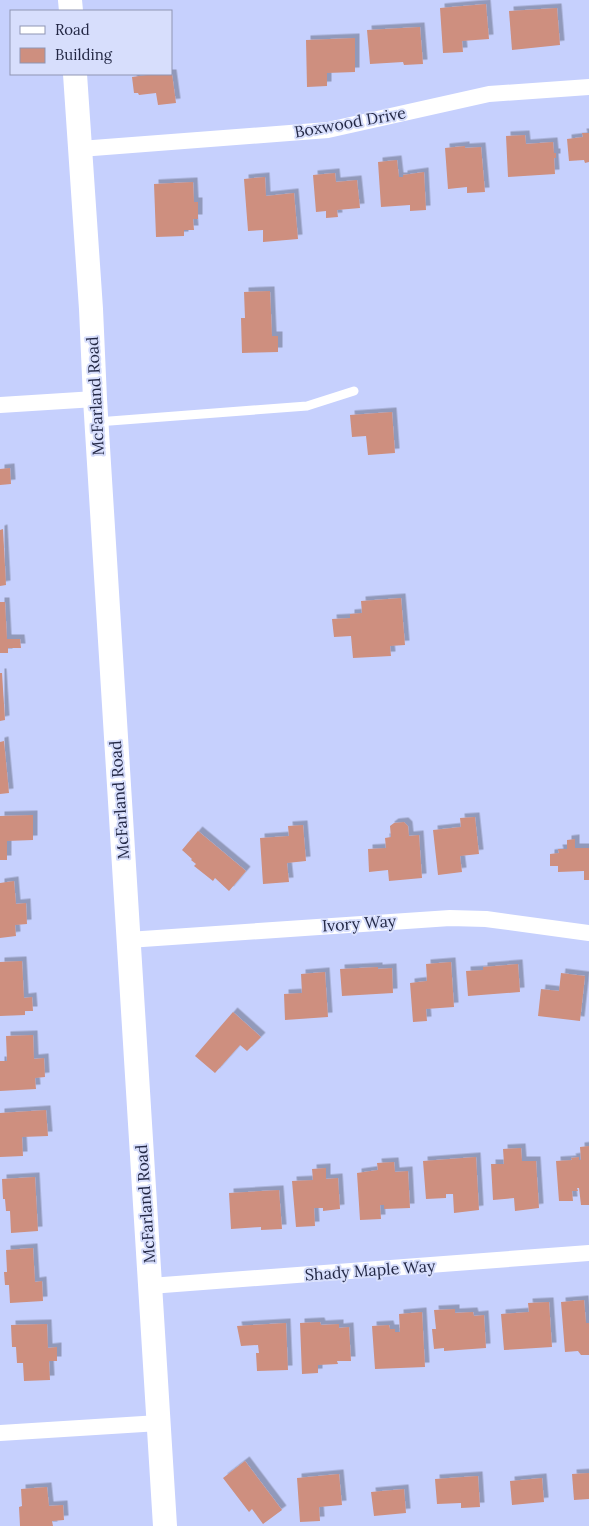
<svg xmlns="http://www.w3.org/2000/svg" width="589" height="1526" viewBox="0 0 589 1526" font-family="Lora,serif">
<defs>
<filter id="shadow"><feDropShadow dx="4.5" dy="-4.5" stdDeviation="0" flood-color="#0004"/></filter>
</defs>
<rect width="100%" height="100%" fill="#c6d0fd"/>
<g fill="#ce8f7f" filter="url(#shadow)">
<path d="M486,4L489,39L462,41L463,52L443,53L440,8Z"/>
<path d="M557,8L560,45L512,50L509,11Z"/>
<path d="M420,27L423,64L404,65L403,62L370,64L367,30Z"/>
<path d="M355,38V72L327,73V86L307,87L306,40Z"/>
<path d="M155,74H172L176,103L158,105L156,93L139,95L138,93H134L132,77Z"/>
<path d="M582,133H589V162L585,163L584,160L569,161L567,139L583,137Z"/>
<path d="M525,135L526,144L553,142L554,153H556V158H554L555,174L508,177L506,136Z"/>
<path d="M465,146V148L481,147L485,192L467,193V187L448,189L445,148Z"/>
<path d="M397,160L399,177H403V175L424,172L426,210L410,211V205L381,207L378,162Z"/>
<path d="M335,173L336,182L357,180L360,208L337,210L338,217L326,218V211L316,212L313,175Z"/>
<path d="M265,177L266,196L294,193L298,239L263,242V230L248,231L244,179Z"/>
<path d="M193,182L194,202H198V219H193L194,230H184V236L156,237L154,184Z"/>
<path d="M270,291L272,336H278V352L242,353L241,318H245L244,292Z"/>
<path d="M392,412L395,453L368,455L366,436L352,437L350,415Z"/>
<path d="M10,468L11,484L0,485V469Z"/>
<path d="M3,529L6,585L0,586V530Z"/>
<path d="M401,598L405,645L390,646L391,656L353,658L351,636L334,637L332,619L350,618V614L362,613L361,601Z"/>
<path d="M0,602H5L7,639H20L21,648H8V653H0Z"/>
<path d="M0,673H2L5,720L0,721Z"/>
<path d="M4,741L9,793L0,794V742Z"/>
<path d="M33,815V840L7,841V860H0V816Z"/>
<path d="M475,817L479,854L460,856L462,872L438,875L433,830L461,827L460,818Z"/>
<path d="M404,822L408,826L409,836L419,835L422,878L389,881L388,870L369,872L368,849L386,848L385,838L391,837L390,826L394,823Z"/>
<path d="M303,825L306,861L287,863L289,882L263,884L260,838L289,836L288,826Z"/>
<path d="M198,831L246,871L229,891L215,878L213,881L194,866L196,864L191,860L192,859L182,850Z"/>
<path d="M575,839V848H589V880H584V871L558,872V866H550V854L559,853L558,849H567V840Z"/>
<path d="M14,881L16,904L26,903L27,924L15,925L16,936L0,938V883Z"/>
<path d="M22,961L24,998L32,997L33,1011H25V1015L0,1016V962Z"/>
<path d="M451,962L454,1007L426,1009L427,1021L413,1022L410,983L427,981L426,964Z"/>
<path d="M518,964L520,992L468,996L466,971L483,970V967Z"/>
<path d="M378,967V969L392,968L393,993L342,996L340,969Z"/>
<path d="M325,972L328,1017L285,1020L284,994L302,993L301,974Z"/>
<path d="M561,973L585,976L580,1021L538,1016L541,989L559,991Z"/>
<path d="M233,1012L261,1037L247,1051L240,1045L215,1073L195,1056Z"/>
<path d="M33,1035L34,1059L44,1058L45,1077L35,1078L36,1089L0,1091V1061H7L6,1036Z"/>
<path d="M46,1110L48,1136L22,1137L23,1156L0,1157V1113Z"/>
<path d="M589,1146V1205H581L579,1188H577L578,1191H572L573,1201H559L556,1161L572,1160L571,1158L579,1157V1160H581L580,1147Z"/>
<path d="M521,1148L522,1161H536L539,1208L515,1211L514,1198L493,1200L491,1164H504L503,1149Z"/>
<path d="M476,1157L479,1210L454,1213L453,1194H446V1198L426,1199L423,1161Z"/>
<path d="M394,1162L395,1172L408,1171L410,1208L384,1209V1205H380L381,1219L360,1220L357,1173L378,1170L377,1163Z"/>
<path d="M326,1168V1179L338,1178L340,1209L323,1211V1208H314L315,1226L296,1227L292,1181L313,1180L312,1169Z"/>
<path d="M35,1177L38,1231L11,1233L10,1211H6L5,1199H3L2,1179Z"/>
<path d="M279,1190L282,1229L261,1230V1227L231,1229L229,1193Z"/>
<path d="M33,1248L35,1282L42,1281L43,1301L10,1303L9,1285H5L4,1272H7L6,1250Z"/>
<path d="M584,1300L586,1323H589V1355H581L578,1351L565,1352L561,1302Z"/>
<path d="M549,1302L552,1347L504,1350L501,1314L529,1312L528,1303Z"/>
<path d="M455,1309V1313L473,1312L474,1316L484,1315L486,1348L444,1351V1348L434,1349L432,1329H436L434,1310Z"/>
<path d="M422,1312L425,1367L375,1369L372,1326L389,1325L390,1329H395V1332H400L399,1314Z"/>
<path d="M320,1322L321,1325L339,1324V1328L349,1327L351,1361H337L338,1364L318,1365V1373L302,1374L300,1323Z"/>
<path d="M286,1323L288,1370L257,1371L256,1353H259L258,1345L241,1346L237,1326Z"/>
<path d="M47,1324L48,1348L57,1347V1361H49L50,1380L24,1381L23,1363H17L16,1347H12L11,1325Z"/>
<path d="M245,1461L282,1510L263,1524L252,1509L249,1512L223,1478Z"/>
<path d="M589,1473V1499L574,1500L572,1474Z"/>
<path d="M339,1474L342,1505L319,1507L320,1521L300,1522L297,1478Z"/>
<path d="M478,1476L480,1507L461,1508V1503L437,1504L435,1479Z"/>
<path d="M542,1478L544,1502L512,1505L510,1481Z"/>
<path d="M47,1487L49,1506L63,1505L64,1520L52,1521L53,1526H20L19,1507L22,1506L21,1489Z"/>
<path d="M404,1489L406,1513L374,1516L371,1492Z"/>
</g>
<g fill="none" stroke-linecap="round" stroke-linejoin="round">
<path stroke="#fff" stroke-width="9" d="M97,422L307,406L354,391"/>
<g stroke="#fff" stroke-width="16">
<path d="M80,149L328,130L489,94L589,87"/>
<path d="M0,405L95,399"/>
<path d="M128,940L450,918L486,919L589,933"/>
<path d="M150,1286L589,1253"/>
<path d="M0,1433L159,1423"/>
</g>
<g stroke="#fff" stroke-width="24">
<path d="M70,0L71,11"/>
<path d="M75,74L91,309L95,399L165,1526"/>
</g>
</g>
<g text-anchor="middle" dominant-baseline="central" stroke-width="4" stroke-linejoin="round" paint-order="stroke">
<g font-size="16" fill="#232845" stroke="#d7defc">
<text transform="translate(350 122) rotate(-10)">Boxwood Drive</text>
<text transform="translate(95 396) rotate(-93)">McFarland Road</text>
<text transform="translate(119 800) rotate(-94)">McFarland Road</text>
<text transform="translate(359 923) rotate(-4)">Ivory Way</text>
<text transform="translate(145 1204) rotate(-94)">McFarland Road</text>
<text transform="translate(370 1270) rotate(-4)">Shady Maple Way</text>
</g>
</g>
<rect x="10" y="10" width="162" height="65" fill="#d7defc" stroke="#8f95b3"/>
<rect x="20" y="26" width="25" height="8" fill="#ffffff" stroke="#8f95b3"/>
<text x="55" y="35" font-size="15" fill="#232845">Road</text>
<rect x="20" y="48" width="25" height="15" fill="#ce8f7f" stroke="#8f95b3"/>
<text x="55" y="60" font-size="15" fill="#232845">Building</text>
</svg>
